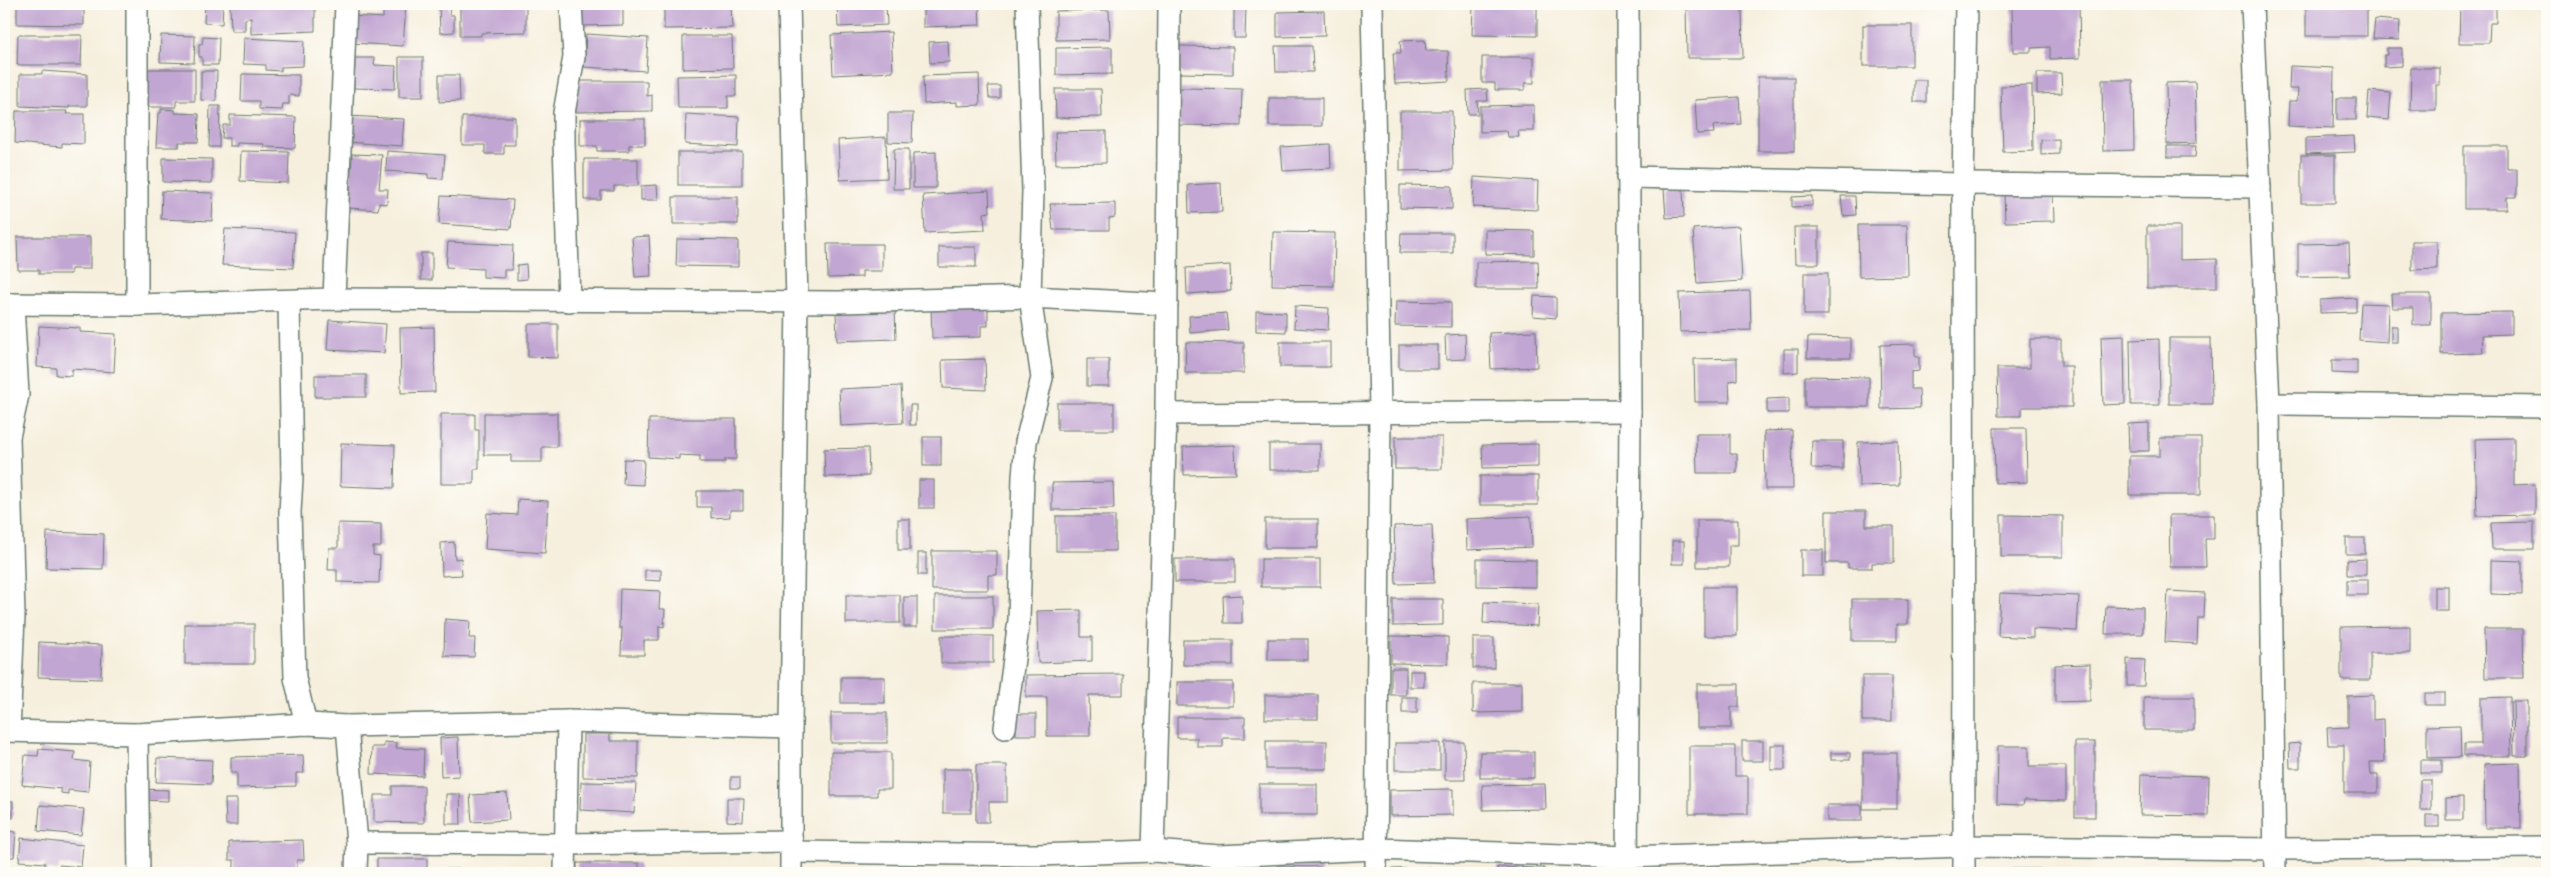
<svg xmlns="http://www.w3.org/2000/svg" width="2551" height="877" viewBox="0 0 2551 877" font-family="Dekko,sans-serif">
<rect width="100%" height="100%" fill="#fdfcf7"/>
<filter id="ink" filterUnits="userSpaceOnUse"><feTurbulence type="fractalNoise" baseFrequency=".02" numOctaves="2"/><feDisplacementMap in="SourceGraphic" scale="10" xChannelSelector="R" yChannelSelector="G"/><feConvolveMatrix kernelMatrix="1 2 1 2 8 2 1 2 1" color-interpolation-filters="sRGB"/></filter>
<filter id="wash" filterUnits="userSpaceOnUse"><feTurbulence type="fractalNoise" baseFrequency=".0096" numOctaves="4" result="noise"/><feDisplacementMap in="SourceGraphic" scale="20" xChannelSelector="R" yChannelSelector="G"/><feGaussianBlur stdDeviation="1.12" result="paint"/><feColorMatrix in="noise" values="0 0 0 0 0 0 0 0 0 0 0 0 0 0 0 0 0 1.4 0 .05"/><feComposite in="paint" operator="in"/></filter>
<g filter="url(#wash)">
<rect width="100%" height="100%" fill="#f6efdd"/>
<g id="blocks">
<g fill="#c1a5d2">
<path d="M4,4H9L8,27H4Z"/>
<path d="M17,4H84V25L17,24Z"/>
<path d="M205,4H223L222,24L204,23Z"/>
<path d="M315,4V31L251,34V18L245,19V31H231L230,6Z"/>
<path d="M383,4L406,5L403,46L351,43L353,16L383,18Z"/>
<path d="M439,4H449L450,15H454V32L440,33Z"/>
<path d="M460,4H526V32L481,33V36H460Z"/>
<path d="M581,4H623V25L581,26Z"/>
<path d="M664,4H731L732,28L664,29Z"/>
<path d="M837,4H886L887,25L838,27Z"/>
<path d="M923,4H979L980,25L923,27Z"/>
<path d="M1473,4L1537,5V36L1472,35Z"/>
<path d="M1686,4H1742L1743,58H1687Z"/>
<path d="M2055,4H2079L2080,58L2050,59V47L2031,48V52H2013L2012,5Z"/>
<rect x="2306" y="4" width="61" height="32"/>
<path d="M2460,4L2496,5V23H2490L2489,43H2459Z"/>
<path d="M1234,7H1246L1245,38H1234Z"/>
<path d="M1109,10L1110,39L1056,40V11Z"/>
<path d="M1324,11L1325,36L1277,37V12Z"/>
<path d="M2375,19L2400,21L2399,40L2373,39Z"/>
<rect x="1863" y="25" width="49" height="41"/>
<path d="M891,32L893,72L833,75L831,35Z"/>
<path d="M586,34L648,38L646,71L584,67Z"/>
<path d="M18,35H82L81,65H17Z"/>
<path d="M161,35L195,36L194,63L160,62Z"/>
<path d="M683,36H732L733,68L683,69Z"/>
<path d="M203,37L219,38L218,65H202V57H199V44H202Z"/>
<path d="M244,38L304,41L303,66L281,67V71L266,70V65L243,64Z"/>
<path d="M1425,40L1426,51H1448L1449,81L1395,84L1393,53H1401L1400,41Z"/>
<path d="M948,41L949,62L930,63L929,42Z"/>
<path d="M1180,46L1233,47V74L1180,73Z"/>
<path d="M1275,46H1312L1313,72H1276Z"/>
<path d="M1112,47V74L1056,75V48Z"/>
<path d="M2387,48H2402V66L2384,67V55H2387Z"/>
<rect x="399" y="57" width="24" height="40"/>
<path d="M1482,57H1534V83H1525V90H1495V83H1482Z"/>
<path d="M355,58H375L374,65L396,66L395,89L354,88Z"/>
<path d="M2290,66L2334,68L2333,128L2288,126L2289,101H2297L2298,89H2289Z"/>
<path d="M2411,68H2440V85H2436V110H2410Z"/>
<path d="M141,69H195V101H176V107H141Z"/>
<path d="M42,71L87,74V106H69V108L20,106V74H42Z"/>
<path d="M201,71H217L216,101L201,100Z"/>
<path d="M2037,73H2061L2062,93L2037,94Z"/>
<path d="M242,74L299,75V96L289,95V104H283L282,110L259,109V101H241Z"/>
<path d="M979,74L980,105L957,106V102L924,104L923,76Z"/>
<path d="M439,75H459L460,101L439,102Z"/>
<path d="M736,75V96H728V108H678L677,76Z"/>
<rect x="1758" y="77" width="36" height="74"/>
<rect x="1914" y="80" width="12" height="22"/>
<path d="M2102,80H2133L2134,150L2103,151Z"/>
<path d="M572,81H647V96L652,95V111L572,112Z"/>
<path d="M2195,82L2197,143L2167,144L2166,83Z"/>
<path d="M2032,85L2033,151L2003,152L2001,86Z"/>
<path d="M988,86H1000V98H989Z"/>
<path d="M1180,88L1242,89L1241,126L1179,125Z"/>
<path d="M1055,89H1101L1102,117L1056,118Z"/>
<path d="M1487,89L1488,101H1477L1478,114H1468L1467,90Z"/>
<path d="M2369,91L2391,93L2389,120L2367,118Z"/>
<path d="M1739,97L1741,124L1713,126L1714,133L1697,134L1695,100Z"/>
<rect x="1269" y="98" width="53" height="28"/>
<rect x="2337" y="98" width="19" height="22"/>
<path d="M1534,105V131H1518L1519,137H1508L1507,131L1480,132V106Z"/>
<path d="M210,106H220L219,147H209Z"/>
<path d="M161,109L175,110V113L199,114L198,142H179V147H156L158,113H161Z"/>
<path d="M16,111H67L66,114H84V144L62,143V147L15,143Z"/>
<path d="M1400,111H1452L1453,170L1400,171Z"/>
<path d="M888,113H913L912,143L888,142Z"/>
<path d="M686,114L739,117L738,147L685,144Z"/>
<path d="M230,115L296,117L295,148L264,147V144L237,143V146H229V138H222L223,125H230Z"/>
<path d="M348,116L404,119L402,146L347,142Z"/>
<path d="M462,117H515V145H504V154H485V145H462Z"/>
<path d="M580,119H645V145H629V151H597V146H580Z"/>
<path d="M1106,131V163L1056,164L1055,132Z"/>
<path d="M2354,136L2355,152L2306,154V138Z"/>
<path d="M886,137L887,178L840,180L838,140Z"/>
<path d="M2059,139V154L2041,155V140Z"/>
<path d="M1330,144L1331,168L1283,171L1281,147Z"/>
<path d="M2167,146H2196L2195,157H2167Z"/>
<path d="M2464,146H2507V169H2517V197H2507V209H2464Z"/>
<path d="M894,149H909V189H893Z"/>
<path d="M241,151L289,152L288,183L240,181Z"/>
<path d="M387,151L445,155L443,179L428,178V174L386,171Z"/>
<rect x="678" y="152" width="64" height="33"/>
<path d="M936,152V188H913V153Z"/>
<path d="M352,154L382,155L379,189H388L387,204L379,203L378,210L349,208Z"/>
<rect x="2301" y="155" width="34" height="48"/>
<path d="M163,158L212,159V183L163,182Z"/>
<path d="M584,159H638V186H614V191H601V200H584Z"/>
<path d="M1474,177L1538,181L1537,210L1473,207Z"/>
<path d="M1221,183L1222,212L1189,213L1188,185Z"/>
<path d="M657,185L658,200H641V186Z"/>
<path d="M1400,185L1452,186V209L1400,208Z"/>
<path d="M1683,188L1684,217L1666,218L1664,189Z"/>
<path d="M162,191L213,193L212,221L161,219Z"/>
<path d="M989,191L990,212L984,213L985,230L925,233L923,195Z"/>
<path d="M2053,192L2054,221L2005,222L2004,193Z"/>
<path d="M441,196L513,200L511,229L439,224Z"/>
<path d="M1812,196V206L1792,207V197Z"/>
<path d="M1841,196H1855L1856,215L1843,216Z"/>
<rect x="673" y="197" width="65" height="27"/>
<path d="M1115,203V217L1109,218V230H1053L1050,204Z"/>
<path d="M1858,225H1907L1908,276L1859,277Z"/>
<path d="M1739,226L1742,281L1697,284L1693,229Z"/>
<path d="M2147,226H2180V260L2217,259V288H2147Z"/>
<path d="M1794,227H1819V264H1795Z"/>
<path d="M225,229L295,232L293,268L222,265Z"/>
<path d="M1485,230L1534,231V255L1485,254Z"/>
<path d="M1273,232L1335,233L1334,286L1272,285Z"/>
<path d="M1401,233H1453V253H1400Z"/>
<path d="M649,236L651,276L635,277L632,237Z"/>
<path d="M17,237H90V269H71V274H39V270H18Z"/>
<path d="M677,239L738,240V267L676,266Z"/>
<path d="M2412,241H2437V269L2412,270Z"/>
<path d="M448,242L513,245L512,270H504V278L483,277V269L446,267Z"/>
<path d="M2349,243L2350,276L2298,277V244Z"/>
<path d="M827,244H882V271H862V277L828,278Z"/>
<rect x="939" y="247" width="37" height="20"/>
<rect x="421" y="253" width="11" height="27"/>
<path d="M1538,261L1539,289H1476V262Z"/>
<path d="M526,264L527,279L517,280V265Z"/>
<path d="M1230,265L1231,291L1187,294L1186,268Z"/>
<rect x="1804" y="273" width="24" height="42"/>
<path d="M1750,291L1751,330L1680,332L1679,293Z"/>
<path d="M2391,294H2431V325H2413V308H2392Z"/>
<path d="M1534,296L1556,297V318L1533,316Z"/>
<path d="M2356,298V312L2320,313V300Z"/>
<path d="M1396,301L1451,302V327L1395,326Z"/>
<path d="M2361,303L2388,304L2387,342L2359,340Z"/>
<path d="M931,306H988V326H981V337L932,338Z"/>
<path d="M1295,306L1329,308L1328,330L1294,328Z"/>
<path d="M895,308L896,339L837,341L836,310Z"/>
<path d="M1256,311L1286,312V332L1256,331Z"/>
<path d="M2512,312V334L2482,335L2483,353L2441,354V313Z"/>
<path d="M1226,313L1228,330L1190,333L1189,316Z"/>
<path d="M329,320L386,324L384,353L327,350Z"/>
<path d="M528,324H558V358L528,357Z"/>
<path d="M39,326L80,328V332L116,334L114,372L72,369V376L56,375V368L37,367Z"/>
<rect x="2391" y="326" width="6" height="16"/>
<path d="M434,327L435,392L401,393L400,328Z"/>
<path d="M1536,331L1537,367L1491,369L1489,333Z"/>
<path d="M1465,334L1466,359L1446,360L1445,335Z"/>
<path d="M2124,336L2125,404L2103,405L2101,337Z"/>
<path d="M1808,337L1851,338V358H1807Z"/>
<path d="M2169,338H2211L2212,404H2169Z"/>
<path d="M2030,339H2061V366H2072V407H2022V416H1998L1997,368H2030Z"/>
<path d="M2159,339L2160,405H2131L2130,340Z"/>
<path d="M1186,342L1244,343V373H1185Z"/>
<rect x="1280" y="342" width="50" height="25"/>
<path d="M1915,344V357H1919V371L1911,372V389H1919L1920,408L1881,409L1880,345Z"/>
<rect x="1399" y="345" width="39" height="24"/>
<path d="M1784,349H1798V372L1784,373Z"/>
<path d="M1737,358V380L1729,381L1730,402H1695L1694,359Z"/>
<path d="M985,359L986,390L943,388L942,360Z"/>
<rect x="1087" y="359" width="22" height="27"/>
<path d="M2332,360H2357V374L2332,373Z"/>
<rect x="315" y="375" width="51" height="22"/>
<path d="M1805,376L1869,377V407H1805Z"/>
<path d="M901,386L903,423L841,426L839,389Z"/>
<path d="M1789,398V413H1767V399Z"/>
<rect x="1057" y="403" width="57" height="27"/>
<rect x="910" y="405" width="6" height="20"/>
<path d="M484,413H557V447H542V462H511V455H484Z"/>
<path d="M441,414H475V430H479V469H474V484H441Z"/>
<path d="M649,419H736V459H725V462H700V456L679,455V459L648,457Z"/>
<path d="M2149,423V451H2129L2128,424Z"/>
<path d="M1994,428H2026L2027,482L1995,483Z"/>
<path d="M1792,430L1793,489H1765L1764,431Z"/>
<path d="M1696,434H1730V454H1737V473H1697Z"/>
<rect x="923" y="437" width="18" height="29"/>
<rect x="1395" y="437" width="47" height="32"/>
<path d="M2160,438H2201V495H2129V456H2160Z"/>
<path d="M2514,438V485L2535,484V515L2477,516L2475,439Z"/>
<path d="M1812,441H1843V469L1811,468Z"/>
<path d="M1898,441L1899,485L1859,486L1858,442Z"/>
<path d="M341,443L395,445L394,488L340,486Z"/>
<rect x="1269" y="444" width="51" height="26"/>
<path d="M1538,444V467L1483,468L1482,445Z"/>
<path d="M1235,445L1236,474L1184,475L1183,447Z"/>
<path d="M868,448L869,476L825,477L824,449Z"/>
<path d="M624,459L644,460L643,485L623,484Z"/>
<rect x="1480" y="476" width="58" height="29"/>
<rect x="919" y="480" width="15" height="28"/>
<path d="M1113,482L1114,509L1052,510V483Z"/>
<path d="M697,491H743V510H730V517L711,518V507H697Z"/>
<path d="M518,499L548,501L545,553L485,549L487,513L517,515Z"/>
<path d="M1826,511H1866V526H1894V563H1872V568H1848V563H1826Z"/>
<path d="M2001,515L2063,516V557H2001Z"/>
<path d="M2169,515H2214V539H2205L2206,567H2170Z"/>
<rect x="1056" y="516" width="59" height="35"/>
<path d="M1531,516L1532,547L1467,550L1466,519Z"/>
<rect x="898" y="519" width="12" height="31"/>
<rect x="1265" y="519" width="53" height="29"/>
<path d="M1697,520H1738V545H1729V567H1697Z"/>
<path d="M2534,522V549H2492L2491,523Z"/>
<path d="M338,523L381,524V547H373V555L380,556L379,583L337,582V570H328L329,548H338Z"/>
<path d="M1432,525L1434,583L1396,584L1394,526Z"/>
<path d="M47,532L104,534L103,569L46,568Z"/>
<rect x="2346" y="538" width="19" height="16"/>
<rect x="1672" y="541" width="12" height="23"/>
<path d="M454,542L455,559L461,558L462,575L442,576L441,543Z"/>
<rect x="1801" y="550" width="22" height="26"/>
<path d="M932,551H997V575H988V590H932Z"/>
<rect x="918" y="553" width="8" height="22"/>
<rect x="1175" y="559" width="60" height="23"/>
<rect x="1261" y="559" width="59" height="28"/>
<path d="M1477,559L1536,560V587L1477,586Z"/>
<path d="M2366,559V575H2347V560Z"/>
<path d="M2491,560L2522,561V595L2491,594Z"/>
<path d="M645,570H661V581L645,580Z"/>
<rect x="2347" y="580" width="21" height="15"/>
<rect x="1704" y="587" width="33" height="49"/>
<rect x="2435" y="587" width="14" height="24"/>
<path d="M620,589L660,591L659,609H665L664,627L659,626V640H644V655H621L622,628H619Z"/>
<path d="M2168,591L2205,593L2204,618H2198L2197,644L2165,642Z"/>
<path d="M2000,593L2079,596L2077,631L2033,629V638L1998,636Z"/>
<rect x="846" y="595" width="54" height="28"/>
<path d="M1242,595V623H1224L1223,596Z"/>
<rect x="935" y="596" width="58" height="33"/>
<rect x="904" y="597" width="13" height="30"/>
<path d="M1393,599H1443V625L1393,626Z"/>
<path d="M1852,599H1908V624H1897V641H1852Z"/>
<path d="M1484,602L1538,604L1537,626L1483,623Z"/>
<path d="M2106,606L2143,607V634H2105Z"/>
<path d="M1081,610V637H1092V661L1038,663L1037,611Z"/>
<path d="M445,619L470,621L469,638H475L474,657L444,656Z"/>
<rect x="185" y="624" width="69" height="40"/>
<path d="M2410,626V653H2370V680H2341V627Z"/>
<path d="M2484,629H2523L2524,678H2485Z"/>
<rect x="941" y="636" width="52" height="27"/>
<path d="M1391,636L1448,637V664L1391,663Z"/>
<rect x="1473" y="638" width="21" height="30"/>
<rect x="1268" y="639" width="40" height="21"/>
<rect x="1183" y="640" width="50" height="25"/>
<path d="M39,642L102,645L101,679L38,677Z"/>
<path d="M2127,659L2145,660L2144,686H2127Z"/>
<path d="M2090,664V701L2055,702V665Z"/>
<rect x="1391" y="668" width="15" height="27"/>
<rect x="1410" y="671" width="14" height="16"/>
<path d="M1123,674V695H1089L1090,736H1047V697H1026V675Z"/>
<rect x="1862" y="676" width="30" height="45"/>
<rect x="841" y="677" width="44" height="26"/>
<rect x="1177" y="682" width="56" height="24"/>
<path d="M1473,683H1522V712L1473,713Z"/>
<path d="M1697,684H1739V707H1731V728H1697Z"/>
<rect x="2425" y="693" width="20" height="12"/>
<rect x="1265" y="695" width="53" height="24"/>
<path d="M2373,695V720L2383,719L2384,762H2370L2371,775H2378V793H2344V745H2328L2327,728L2348,727V696Z"/>
<rect x="1402" y="697" width="15" height="16"/>
<rect x="2144" y="697" width="50" height="33"/>
<path d="M2510,697L2511,756H2464V744H2481V698Z"/>
<path d="M2513,701H2527V756H2514Z"/>
<rect x="831" y="713" width="56" height="30"/>
<rect x="1016" y="714" width="20" height="21"/>
<path d="M1177,717H1245V738H1223V747H1197V738H1177Z"/>
<path d="M2460,725L2461,757L2427,758V726Z"/>
<path d="M583,734H610V741H638V778L583,777Z"/>
<path d="M458,737L459,776L441,777L440,738Z"/>
<rect x="1266" y="741" width="61" height="28"/>
<rect x="1742" y="741" width="21" height="20"/>
<path d="M384,742L397,743L396,748L424,749L423,776L371,774L372,747H384Z"/>
<path d="M1445,742H1464L1465,780H1445Z"/>
<rect x="2075" y="742" width="20" height="75"/>
<rect x="1395" y="743" width="45" height="27"/>
<path d="M2300,743V768H2290L2289,744Z"/>
<rect x="1771" y="745" width="14" height="25"/>
<path d="M1689,746H1735V776H1748V814H1689Z"/>
<path d="M1998,746H2029V766H2066V801L2024,800L2023,805L1997,804Z"/>
<path d="M39,749L75,752L74,760L90,762L88,792L68,790V794L61,793V789L22,785L25,755L38,756Z"/>
<path d="M831,752H891V789H877V796H831Z"/>
<rect x="1480" y="752" width="54" height="26"/>
<rect x="1831" y="753" width="19" height="7"/>
<rect x="1863" y="753" width="34" height="56"/>
<path d="M303,755L304,773H296V786L237,788V773H231V757Z"/>
<path d="M157,758L212,760L211,784L156,782Z"/>
<rect x="2420" y="760" width="22" height="13"/>
<path d="M2520,763L2521,828H2485L2484,764Z"/>
<path d="M976,765H1007V802H989V822H976Z"/>
<rect x="943" y="769" width="28" height="44"/>
<path d="M2141,774L2209,776L2208,816L2140,815Z"/>
<rect x="731" y="777" width="9" height="11"/>
<rect x="2420" y="780" width="11" height="30"/>
<path d="M581,782L636,783L634,813L580,810Z"/>
<rect x="1259" y="784" width="58" height="31"/>
<path d="M1545,784L1546,809L1483,810L1482,785Z"/>
<path d="M392,786H424V823L374,822V795H392Z"/>
<path d="M141,789L168,790V801L141,800Z"/>
<path d="M1453,789V815L1390,816V790Z"/>
<path d="M507,793L509,820L472,822L470,795Z"/>
<path d="M446,794H460L461,824H446Z"/>
<path d="M2463,797V820H2446V798Z"/>
<path d="M727,798H744L743,822L727,821Z"/>
<path d="M225,799H237V825H226Z"/>
<rect x="4" y="801" width="9" height="17"/>
<path d="M40,805L84,809L81,835L38,831Z"/>
<rect x="1827" y="805" width="35" height="16"/>
<rect x="2426" y="815" width="13" height="12"/>
<path d="M7,831L16,832L14,857H6Z"/>
<path d="M21,838L83,845L81,867L59,865L58,871L44,869L45,863L19,861Z"/>
<path d="M303,840L304,860H297V871L234,873V860H229V842Z"/>
<rect x="377" y="859" width="50" height="14"/>
<rect x="577" y="863" width="62" height="10"/>
<path d="M1277,866L1321,867V873H1277Z"/>
<path d="M1497,867L1544,868V873H1497Z"/>
<path d="M1431,868V873H1390V869Z"/>
<rect x="447" y="869" width="20" height="4"/>
<rect x="1997" y="869" width="43" height="4"/>
<path d="M1202,870V873H1139V871Z"/>
<rect x="1695" y="871" width="66" height="2"/>
</g>
</g>
</g>
<g filter="url(#ink)">
<use href="#blocks" fill-opacity="0" stroke="#6a7b6f" stroke-width="1"/>
<g fill="none" stroke-linecap="round" stroke-linejoin="round">
<g stroke="#6a7b6f" stroke-width="24">
<g id="street">
<path d="M789,4L797,300L791,727V873"/>
<path d="M1372,4L1380,411L1376,873"/>
<path d="M2252,4L2269,404L2275,873"/>
<path d="M1628,177L1963,184L2260,187"/>
<path d="M334,299L346,4"/>
<path d="M289,301L292,478L290,512L295,678L306,724"/>
<path d="M569,301L564,142V113L574,57L571,4"/>
<path d="M4,304L137,305L334,299L839,302L1030,297L1167,304"/>
<path d="M137,305V4"/>
<path d="M2269,404L2547,407"/>
<path d="M1166,414L1630,411"/>
<path d="M347,726L357,843L356,873"/>
<path d="M1005,728L1019,620L1023,476L1026,442L1042,378L1030,297L1033,191L1027,4"/>
<path d="M4,731L137,734L306,724L347,726L568,721L791,727"/>
<path d="M9,731L14,616L9,437L18,395L13,304"/>
<path d="M137,734L139,873"/>
<path d="M357,843L565,844L792,841"/>
<path d="M1153,851L1166,414L1169,4"/>
<path d="M792,852L1037,855L1153,851L1219,856L1376,849L1627,857L1965,846L2276,849L2547,847"/>
<path d="M565,873L568,721"/>
<path d="M1627,873L1630,411L1628,4"/>
<path d="M1964,873L1963,184L1966,4"/>
</g>
</g>
<use href="#street" stroke="#fff" stroke-width="21"/>
</g>
</g>
<rect width="2551" height="877" fill="none" stroke="#fdfcf7" stroke-width="20"/>
</svg>
